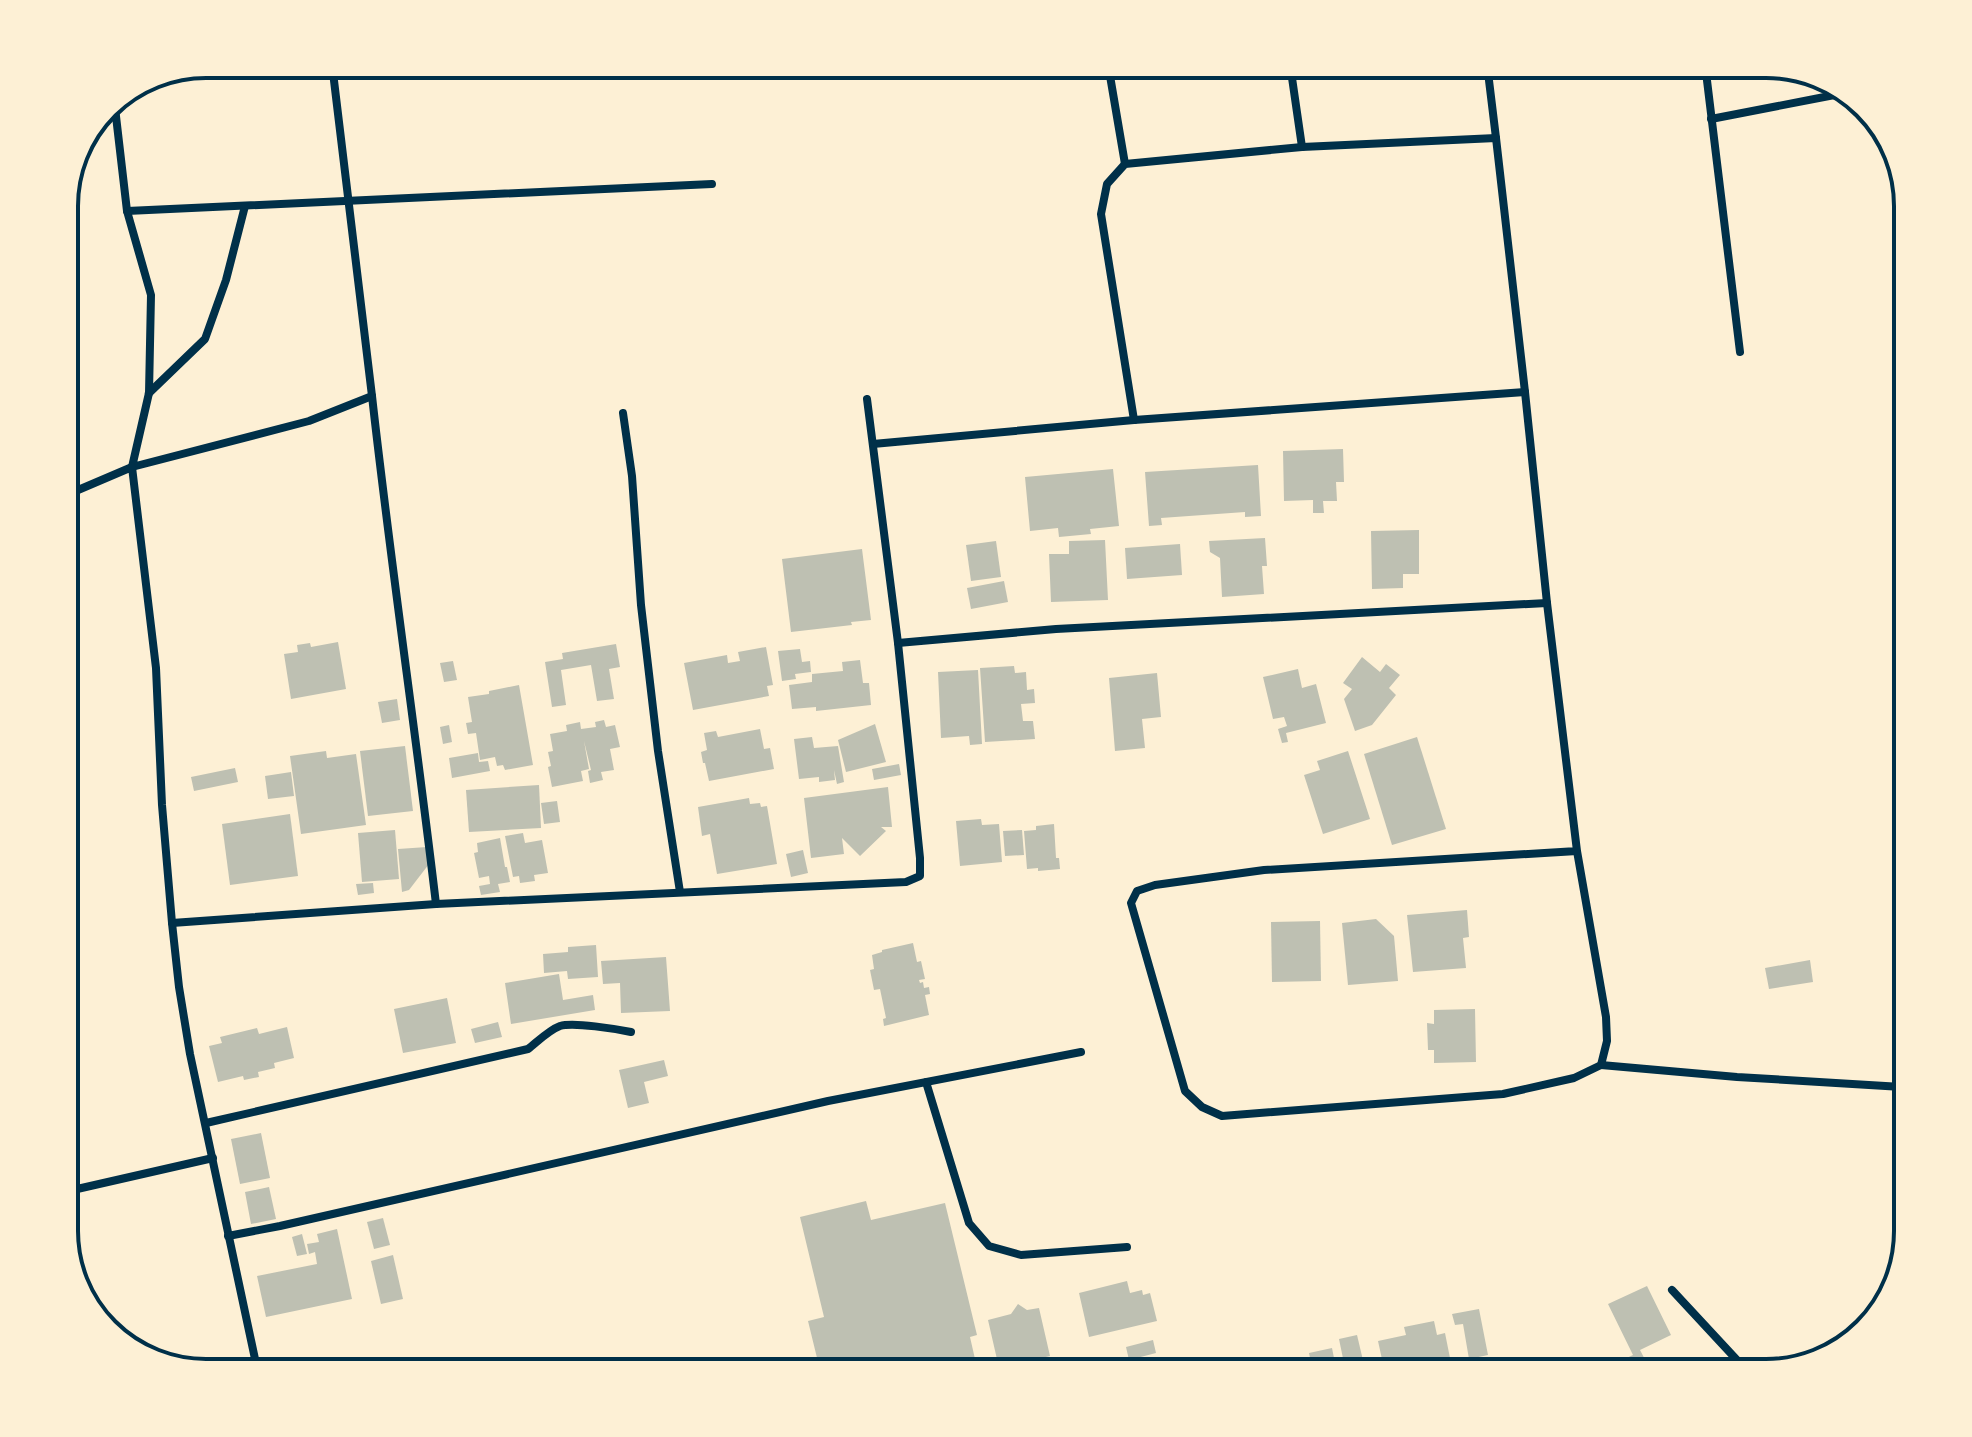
<svg xmlns="http://www.w3.org/2000/svg" width="1972" height="1437" viewBox="0 0 1972 1437" font-family="'IBM Plex Serif',serif">
<rect width="100%" height="100%" fill="#fdf0d5"/>
<g fill="#bec0b2">
<path d="M1343,449L1344,482H1336L1337,501H1323L1324,513H1313V500L1284,501L1283,451Z"/>
<path d="M1258,465L1261,516L1245,517V512L1161,518L1162,525L1149,526L1145,472Z"/>
<path d="M1113,469L1119,526L1090,529L1091,534L1059,537L1058,528L1030,531L1025,477Z"/>
<path d="M1419,530V574H1403V588L1372,589L1371,531Z"/>
<path d="M1265,538L1267,566H1262L1264,594L1222,597L1220,558L1210,552L1209,541Z"/>
<path d="M1105,540L1108,600L1051,602L1049,554H1069V541Z"/>
<path d="M996,541L1001,577L971,581L966,545Z"/>
<path d="M1180,544L1182,575L1127,579L1125,548Z"/>
<path d="M862,549L871,620L851,622L852,625L791,632L782,559Z"/>
<path d="M1004,581L1008,602L971,609L967,588Z"/>
<path d="M338,642L346,689L291,699L284,654L298,652L297,645L310,643L311,647Z"/>
<path d="M616,644L620,667L609,669L614,699L597,701L591,665L561,670L566,705L552,707L545,662L563,659L562,653Z"/>
<path d="M766,647L773,685L767,686L769,696L693,710L684,663L727,655L728,663L740,661L738,652Z"/>
<path d="M800,649L802,662L810,661L811,672L795,674L796,679L782,681L778,651Z"/>
<path d="M1362,657L1380,672L1386,664L1400,675L1389,688L1396,695L1372,725L1355,731L1344,699L1352,689L1343,683Z"/>
<path d="M860,660L863,683H869L871,705L816,711V707L792,709L789,685L812,682V674L843,671L842,662Z"/>
<path d="M453,661L457,680L444,682L440,663Z"/>
<path d="M1014,666L1015,673L1026,672L1027,690L1034,689L1035,703L1021,704L1023,721H1033L1035,739L985,742L980,668Z"/>
<path d="M1298,669L1302,688L1316,684L1326,723L1286,733L1288,742L1282,743L1278,729L1287,726L1284,717L1273,719L1263,677Z"/>
<path d="M978,670L982,744L970,745L969,736L941,738L938,672Z"/>
<path d="M1157,673L1161,717L1142,719L1145,748L1115,751L1109,678Z"/>
<path d="M519,685L533,765L505,770L503,765L497,766L495,757L480,760L476,733L468,734L466,723L472,722L468,697L489,694V691Z"/>
<path d="M397,699L400,720L382,723L378,702Z"/>
<path d="M604,720L606,727L615,725L620,747L610,749L614,770L601,772L603,780L590,783L588,771L591,770L584,741L589,769L581,771L583,781L552,787L548,767L551,766L548,752L553,751L550,734L567,731L566,725L580,722L581,729L596,727L595,722Z"/>
<path d="M875,724L886,762L846,772L838,740Z"/>
<path d="M449,725L452,742L443,744L440,727Z"/>
<path d="M760,729L764,749L770,748L774,769L709,781L705,763H703L701,752L707,750L704,733L716,731L718,737Z"/>
<path d="M812,737L814,748L838,746L844,782L837,784L834,770L835,780L819,782V777L799,779L794,739Z"/>
<path d="M1417,737L1446,829L1392,845L1364,754Z"/>
<path d="M405,746L413,811L368,816L360,751Z"/>
<path d="M326,751L327,758L356,754L366,825L301,834L290,756Z"/>
<path d="M1348,751L1370,819L1323,834L1304,775L1320,770L1317,761Z"/>
<path d="M478,753L479,762L488,761L490,771L452,778L449,758Z"/>
<path d="M899,764L901,775L874,780L872,769Z"/>
<path d="M235,768L238,782L194,791L191,777Z"/>
<path d="M291,772L294,796L268,799L265,776Z"/>
<path d="M539,785L541,828L469,832L466,790Z"/>
<path d="M888,787L892,827H881L886,831L860,856L842,838L844,854L811,858L804,798Z"/>
<path d="M749,798L750,804L760,803L761,807L767,806L777,864L717,874L710,834L702,836L698,807Z"/>
<path d="M557,801L560,822L544,824L541,803Z"/>
<path d="M290,814L298,876L230,885L222,824Z"/>
<path d="M981,819L982,825L999,824L1002,862L960,866L956,821Z"/>
<path d="M1054,824L1056,858H1059L1060,869L1038,871V868L1027,869L1024,831L1036,830V826Z"/>
<path d="M395,830L399,879L362,882L358,833Z"/>
<path d="M1022,830L1024,855L1005,856L1003,831Z"/>
<path d="M523,833L525,843L542,840L548,873L534,875L535,881L520,883L519,876L513,877L505,836Z"/>
<path d="M500,838L505,867H507L510,882L498,884L500,892L481,895L479,886L490,884L489,876L479,878L474,853L478,852L477,843Z"/>
<path d="M427,847L429,864L409,890L402,892L398,849Z"/>
<path d="M803,850L808,873L791,877L786,854Z"/>
<path d="M373,883L374,893L358,895L356,884Z"/>
<path d="M1467,910L1469,937L1463,938L1466,968L1413,972L1407,915Z"/>
<path d="M1376,919L1394,936L1398,981L1348,985L1342,923Z"/>
<path d="M1320,921L1321,981L1272,982L1271,922Z"/>
<path d="M913,943L917,962L921,961L925,979L919,980L920,983L923,982L924,988L929,987L930,994L925,995L929,1015L884,1026L883,1019L886,1018L880,989L874,990L870,970L874,969L872,955L882,952V950Z"/>
<path d="M596,945L598,977L568,979L567,971L544,973L543,954L568,952V947Z"/>
<path d="M666,957L670,1011L621,1013L620,983L603,984L601,961Z"/>
<path d="M1810,960L1813,982L1769,989L1765,968Z"/>
<path d="M559,974L563,1000L593,995L595,1010L511,1024L505,983Z"/>
<path d="M447,998L456,1043L403,1053L394,1009Z"/>
<path d="M1475,1009L1476,1062L1434,1063V1050H1428L1427,1023L1434,1024V1010Z"/>
<path d="M498,1022L502,1037L475,1043L471,1029Z"/>
<path d="M287,1027L294,1058L274,1063L275,1068L258,1072L259,1077L244,1080L243,1076L218,1082L209,1046L222,1043L220,1037L257,1028L259,1034Z"/>
<path d="M664,1060L668,1076L644,1082L649,1103L628,1108L619,1070Z"/>
<path d="M261,1133L270,1178L240,1184L231,1139Z"/>
<path d="M269,1187L276,1219L251,1224L245,1192Z"/>
<path d="M866,1201L871,1220L945,1203L977,1335L970,1337L975,1359L964,1362L966,1372L837,1373L834,1358L818,1362L808,1321L824,1317L800,1217Z"/>
<path d="M383,1218L390,1245L374,1249L367,1222Z"/>
<path d="M337,1229L352,1299L266,1317L257,1276L317,1264L315,1252L309,1254L307,1244L319,1242L317,1234Z"/>
<path d="M302,1234L307,1254L297,1256L292,1237Z"/>
<path d="M393,1255L403,1299L381,1304L371,1261Z"/>
<path d="M1127,1281L1130,1293L1142,1290L1143,1295L1150,1293L1157,1321L1089,1337L1079,1293Z"/>
<path d="M1647,1286L1671,1335L1640,1350L1652,1373H1623L1618,1362L1633,1355L1608,1304Z"/>
<path d="M1018,1304L1027,1310L1039,1308L1050,1356L1025,1362L1026,1367L1013,1370L1012,1365L999,1368L988,1320L1011,1314Z"/>
<path d="M1479,1309L1488,1355L1469,1359L1463,1324L1455,1325L1452,1314Z"/>
<path d="M1434,1321L1437,1335L1445,1333L1453,1373H1393V1371L1385,1373L1378,1341L1406,1335L1404,1327Z"/>
<path d="M1357,1335L1366,1373H1346L1339,1339Z"/>
<path d="M1153,1340L1156,1353L1129,1360L1126,1347Z"/>
<path d="M1332,1348L1337,1373H1271L1270,1366L1310,1358L1309,1353Z"/>
</g>
<g fill="none" stroke-linecap="round" stroke-linejoin="round">
<g stroke="#003049" stroke-width="8">
<path d="M1108,64L1125,164"/>
<path d="M1290,64L1302,147"/>
<path d="M1487,64L1496,138"/>
<path d="M1705,64L1740,352"/>
<path d="M114,99L127,211L151,295L149,393L132,467L309,421L372,396L332,64"/>
<path d="M1711,119L1850,92"/>
<path d="M127,211L712,184"/>
<path d="M149,393L205,339L226,280L245,206"/>
<path d="M372,396C391,566 416,734 436,904"/>
<path d="M623,413L632,476L641,605L658,751L680,892"/>
<path d="M1134,420L1101,214L1107,184L1125,164L1302,147L1496,138L1525,392L1547,603L1577,851L1606,1017L1607,1041L1601,1065L1574,1078L1503,1094L1222,1116L1202,1107L1185,1091L1131,903L1137,891L1155,885L1264,870L1577,851"/>
<path d="M873,444L1134,420L1525,392"/>
<path d="M64,496L132,467L156,668L162,805L172,923L436,904L906,882L920,876V858L898,643L867,399"/>
<path d="M898,643L1056,629L1547,603"/>
<path d="M172,923L179,987L190,1054L258,1373"/>
<path d="M1601,1065L1737,1077L1902,1087"/>
<path d="M926,1082L969,1223L989,1246L1021,1255L1127,1247"/>
<path d="M1908,1086L1902,1087L1903,1120L1908,1145"/>
<path d="M206,1123L528,1049C537,1042 549,1030 560,1026C574,1022 616,1029 631,1032"/>
<path d="M64,1192L213,1158"/>
<path d="M228,1236L280,1226L828,1101L1081,1052"/>
<path d="M1672,1290L1749,1373"/>
</g>
</g>
<path d="M0 0H1972V1437H0ZM206 78H1766A128 128 0 0 1 1894 206V1231A128 128 0 0 1 1766 1359H206A128 128 0 0 1 78 1231V206A128 128 0 0 1 206 78Z" fill="#fdf0d5" fill-rule="evenodd"/>
<path fill="none" stroke="#003049" stroke-width="4" d="M206 78H1766A128 128 0 0 1 1894 206V1231A128 128 0 0 1 1766 1359H206A128 128 0 0 1 78 1231V206A128 128 0 0 1 206 78Z"/>
</svg>
